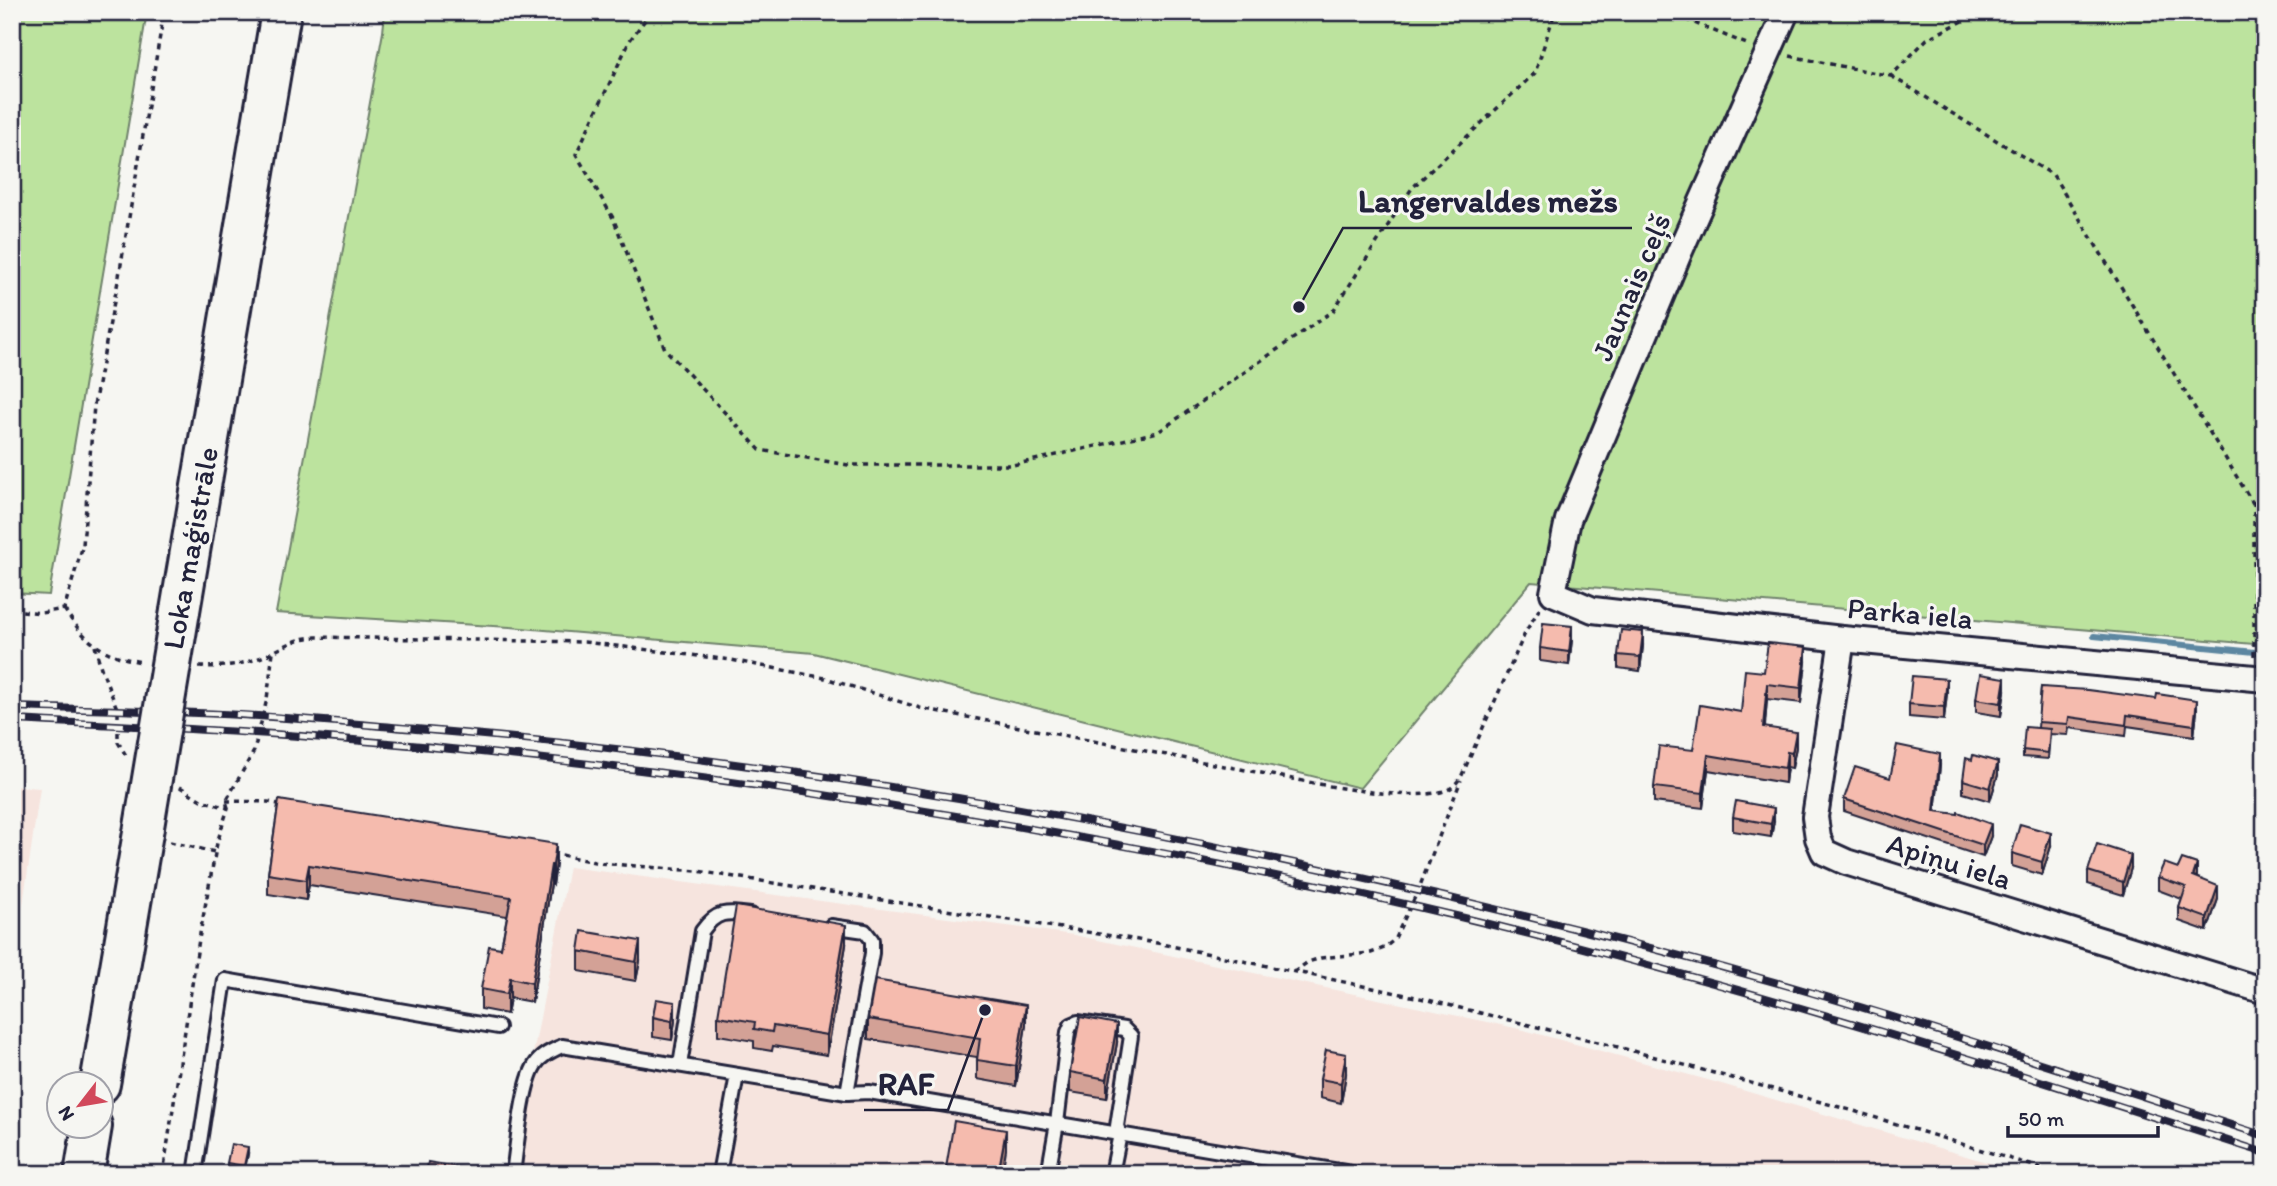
<svg xmlns="http://www.w3.org/2000/svg" width="2277" height="1186" viewBox="0 0 2277 1186" font-family="Itim,sans-serif">
<rect width="100%" height="100%" fill="#f6f6f2"/>
<filter id="ink" filterUnits="userSpaceOnUse"><feTurbulence type="fractalNoise" baseFrequency=".0143" numOctaves="2"/><feDisplacementMap in="SourceGraphic" scale="14" xChannelSelector="R" yChannelSelector="G"/><feConvolveMatrix kernelMatrix="1 2 1 2 8 2 1 2 1" color-interpolation-filters="sRGB"/></filter>
<g filter="url(#ink)">
<g fill="#f6e4de">
<path d="M12,786L40,788L12,979Z"/>
<path d="M569,867L1074,935L1520,1029L1708,1080L2027,1174H510Z"/>
</g>
<g fill="#bce39e" stroke="#6f826c" stroke-width="2">
<path d="M12,12H147L49,595L12,593Z"/>
<path d="M385,12H2265V645L1531,582L1360,788L814,653L510,627L276,613L383,32Z"/>
</g>
<g fill="none" stroke-linecap="round" stroke-linejoin="round">
<path stroke="#5d87a1" stroke-width="6" d="M2094,636L2265,653"/>
<g stroke="#22223b" stroke-width="18">
<g id="lane">
<path d="M831,926L865,931L872,940V953L847,1093"/>
<path d="M680,1065L702,931C717,910 727,912 751,915"/>
<path d="M195,1174L225,980L498,1027"/>
<path d="M513,1174C517,1147 522,1085 535,1065C541,1055 552,1051 562,1046L847,1093L869,1092L1357,1174"/>
<path d="M719,1174L737,1075"/>
<path d="M1048,1174L1057,1123L1068,1032L1071,1025L1078,1022L1124,1029L1131,1036L1117,1126L1120,1134L1112,1174"/>
</g>
</g>
<g stroke="#22223b" stroke-width="30">
<g id="street">
<path d="M1786,12L1679,253L1568,520L1553,593L1593,610L1842,639L2265,679"/>
<path d="M1842,639L1815,817L1818,838L1824,852L1846,862L2265,991"/>
</g>
</g>
<g stroke="#22223b" stroke-width="44">
<g id="primary">
<path d="M180,611L281,12"/>
<path d="M100,1084L144,827"/>
<path d="M84,1174L92,1126"/>
</g>
</g>
<g stroke="#22223b" stroke-width="3.5" stroke-dasharray="5 5" stroke-linecap="butt">
<path d="M651,12L630,40L576,154L613,218L665,349L760,450L848,465H1013L1158,432L1333,311L1412,188L1535,73L1555,12"/>
<path d="M1667,12L1749,45"/>
<path d="M2158,12L2237,20L2265,14"/>
<path d="M1790,56L1891,76L1927,39L1981,12"/>
<path d="M1891,76L2053,175L2254,505"/>
<path d="M64,609C87,643 101,655 142,662"/>
<path d="M12,610L41,613L64,609L83,545L94,405L119,276L164,12"/>
<path d="M95,646L101,668L118,711V742L127,757"/>
<path d="M2254,656V505L2265,471"/>
<path d="M199,667C222,667 243,665 264,656C284,648 293,638 316,637L584,642L731,660L825,678L920,708L1324,785C1352,790 1428,802 1451,788C1456,784 1459,780 1462,775L1526,631L1540,608"/>
<path d="M226,801L268,802L283,805"/>
<path d="M228,808L226,801L254,751L267,699L273,652"/>
<path d="M170,842L215,852"/>
<path d="M552,853L599,863L697,871L1157,943L1416,997L1618,1047L1854,1111L2060,1174"/>
<path d="M1294,972L1308,962L1321,958L1371,953L1384,948L1394,940L1418,891L1461,780"/>
<path d="M163,1174L199,939L217,843L228,808L201,800L180,787"/>
</g>
<use href="#lane" stroke="#f6f6f2" stroke-width="12"/>
<use href="#street" stroke="#f6f6f2" stroke-width="24"/>
<use href="#primary" stroke="#f6f6f2" stroke-width="38"/>
<g stroke="#22223b" stroke-width="8">
<g id="rail">
<path d="M12,707C74,709 136,710 197,713C270,715 344,723 416,729C731,755 1045,807 1353,876C1507,910 1661,949 1813,993C1964,1037 2114,1087 2265,1136"/>
<path d="M12,720C159,727 305,734 451,749C766,780 1078,831 1387,900C1685,967 1975,1059 2265,1153"/>
</g>
</g>
<use href="#rail" stroke="#f6f6f2" stroke-width="5" stroke-dasharray="16" stroke-linecap="butt"/>
<g stroke="#22223b" stroke-width="44" stroke-linecap="butt">
<path id="primary-bridge" d="M144,827L180,611"/>
</g>
<use href="#primary-bridge" stroke="#f6f6f2" stroke-width="38"/>
</g>
<g fill="#d3a196" stroke="#22223b" stroke-width="2">
<path d="M1572,640L1569,665L1540,661V648Z"/>
<path d="M1643,646L1640,671L1618,668V655Z"/>
<path d="M1806,662L1801,703L1767,699L1765,727L1796,747L1792,768L1787,767L1785,783L1708,770L1703,808L1654,802V787L1693,750L1741,712L1764,672Z"/>
<path d="M2041,687L2197,711L2194,736L2127,726L2126,736L2069,728L2068,735L2050,734L2048,759L2023,757V750L2038,728Z"/>
<path d="M2005,691L2001,716L1976,712V699Z"/>
<path d="M1947,693L1944,720L1909,717V704Z"/>
<path d="M1972,760L1998,775L1990,801L1963,793V780Z"/>
<path d="M1940,766L1935,811L1991,836L1983,857L1844,811V799Z"/>
<path d="M279,800L556,864L553,885L551,884L532,1002L510,998L507,1014L481,1009V989L501,948L507,916L309,885L306,900L268,894V874Z"/>
<path d="M1733,817L1774,821L1771,837L1733,831Z"/>
<path d="M2051,846L2042,875L2012,866V853Z"/>
<path d="M2131,868L2123,895L2088,884V871Z"/>
<path d="M2158,877L2196,878L2218,899L2207,931L2179,921V908L2182,899L2158,890Z"/>
<path d="M846,945L827,1055L773,1046L772,1051L754,1048V1041L718,1035V1016Z"/>
<path d="M579,951L640,961L636,981L579,971Z"/>
<path d="M653,1017L675,1021L672,1040L653,1037Z"/>
<path d="M868,1019L1026,1025L1016,1086L977,1079V1057L868,1039Z"/>
<path d="M1117,1043L1107,1098L1070,1092V1072Z"/>
<path d="M1346,1074L1341,1103L1320,1098V1079Z"/>
<path d="M248,1154L244,1173L227,1170V1163Z"/>
</g>
<g fill="#ac837a" stroke="#22223b" stroke-width="2">
<path d="M1572,626V640L1569,665V652Z"/>
<path d="M1643,632V646L1640,671V657Z"/>
<path d="M1806,647V662L1801,703V688Z"/>
<path d="M2005,678V691L2001,716V703Z"/>
<path d="M1947,679V693L1944,720V707Z"/>
<path d="M1767,684V699L1763,742V727Z"/>
<path d="M2197,700V711L2194,736V725Z"/>
<path d="M1796,732V747L1792,768V753Z"/>
<path d="M1787,752V767L1785,783V768Z"/>
<path d="M1940,754V766L1934,823V811Z"/>
<path d="M1708,755V770L1703,808V793Z"/>
<path d="M1998,762V775L1990,801V788Z"/>
<path d="M1774,808V821L1771,837V824Z"/>
<path d="M1991,824V836L1983,857V845Z"/>
<path d="M2051,833V846L2042,875V862Z"/>
<path d="M556,844V864L553,885V865Z"/>
<path d="M2131,855V868L2123,895V882Z"/>
<path d="M2197,864V877L2193,876Z"/>
<path d="M309,865V885L306,900V880Z"/>
<path d="M551,865V884L532,1002V983Z"/>
<path d="M2218,886V899L2207,931V918Z"/>
<path d="M846,925V945L827,1055V1035Z"/>
<path d="M640,941V961L636,981V962Z"/>
<path d="M510,978V998L507,1014V994Z"/>
<path d="M675,1002V1021L672,1040V1021Z"/>
<path d="M1026,1005V1025L1016,1086V1066Z"/>
<path d="M1117,1024V1043L1107,1098V1079Z"/>
<path d="M1346,1054V1074L1341,1103V1083Z"/>
<path d="M1006,1130V1150L1002,1174H998Z"/>
<path d="M248,1147V1154L244,1173V1166Z"/>
</g>
<g fill="#f5bbae" stroke="#22223b" stroke-width="2">
<path d="M1543,623L1572,626L1569,652L1540,648Z"/>
<path d="M1621,630L1643,632L1640,657L1618,655Z"/>
<path d="M1768,643L1806,647L1801,688L1767,684L1763,727L1796,732L1792,753L1787,752L1785,768L1708,755L1703,793L1654,787L1659,746L1693,750L1700,705L1741,712L1745,670L1764,672Z"/>
<path d="M1980,674L2005,678L2001,703L1976,699Z"/>
<path d="M1912,676L1947,679L1944,707L1909,704Z"/>
<path d="M2041,687L2088,690L2156,699L2157,694L2197,700L2194,725L2127,715L2126,725L2069,717L2068,724L2038,722Z"/>
<path d="M2025,727L2050,729L2048,753L2023,750Z"/>
<path d="M1897,745L1940,754L1934,811L1958,814V812L1991,824L1983,845L1844,799L1855,767L1890,778Z"/>
<path d="M1973,755L1998,762L1990,788L1963,780L1966,758L1972,760Z"/>
<path d="M279,800L556,844L553,865H551L532,983L510,978L507,994L481,989L489,946L501,948L511,897L309,865L306,880L268,874Z"/>
<path d="M1736,801L1774,808L1771,824L1733,817Z"/>
<path d="M2020,824L2051,833L2042,862L2012,853Z"/>
<path d="M2097,844L2131,855L2123,882L2088,871Z"/>
<path d="M2182,859L2197,864L2193,876L2218,886L2207,918L2179,908L2186,887L2158,877L2164,863L2178,868Z"/>
<path d="M736,906L846,925L827,1035L773,1026L772,1032L754,1029L755,1022L718,1016Z"/>
<path d="M582,931L640,941L636,962L579,951Z"/>
<path d="M875,980L1026,1005L1016,1066L977,1060L980,1038L868,1019Z"/>
<path d="M656,999L675,1002L672,1021L653,1017Z"/>
<path d="M1080,1017L1117,1024L1107,1079L1070,1072Z"/>
<path d="M1326,1050L1346,1054L1341,1083L1320,1079Z"/>
<path d="M954,1121L1006,1130L998,1174H945Z"/>
<path d="M231,1144L248,1147L244,1166L227,1163Z"/>
<path d="M428,1162L464,1168L463,1174H426Z"/>
<path d="M1058,1164L1097,1171V1174H1056Z"/>
</g>
</g>
<g text-anchor="middle" dominant-baseline="central" stroke-width="6" stroke-linejoin="round" paint-order="stroke">
<g font-size="30" fill="#22223b" stroke="#f6f6f2">
<text transform="translate(1631 287) rotate(-67)">Jaunais ceļš</text>
<text transform="translate(190 548) rotate(-80)">Loka maģistrāle</text>
<text transform="translate(1910 613) rotate(5)">Parka iela</text>
<text transform="translate(1949 861) rotate(17)">Apiņu iela</text>
</g>
</g>
<path fill="none" stroke="#22223b" stroke-width="2.5" d="M1299 307L1343 228H1632M985 1010L948 1110H864"/>
<g fill="#22223b" stroke="#f6f6f2" stroke-width="2.5">
<circle cx="1299" cy="307" r="7"/>
<circle cx="985" cy="1010" r="7"/>
</g>
<g font-size="32" text-anchor="middle" font-weight="bold" fill="#22223b" stroke="#f6f6f2" stroke-width="6" stroke-linejoin="round" paint-order="stroke">
<text x="1488" y="212">Langervaldes mežs</text>
<text x="906" y="1095">RAF</text>
</g>
<rect width="2277" height="1186" fill="none" stroke="#f6f6f2" stroke-width="42"/>
<rect x="21" y="21" width="2235" height="1144" fill="none" stroke="#22223b" stroke-width="2.5" filter="url(#ink)"/>
<g transform="translate(80 1105) rotate(239)"><circle r="33" fill="#f6f6f2" stroke="#a1a1a9" stroke-width="2"/>
<path d="M0-5L12 26L0 18L-12 26Z" fill="#d1495b"/>
<text y="-10" font-size="19" font-weight="bold" text-anchor="middle" fill="#22223b">N</text>
</g>
<path d="M2008 1126v10h150v-10" fill="none" stroke="#22223b" stroke-width="3.5"/>
<text x="2018" y="1126" font-size="21" fill="#22223b" stroke="#f6f6f2" stroke-width="5" paint-order="stroke">50 m</text>
</svg>
